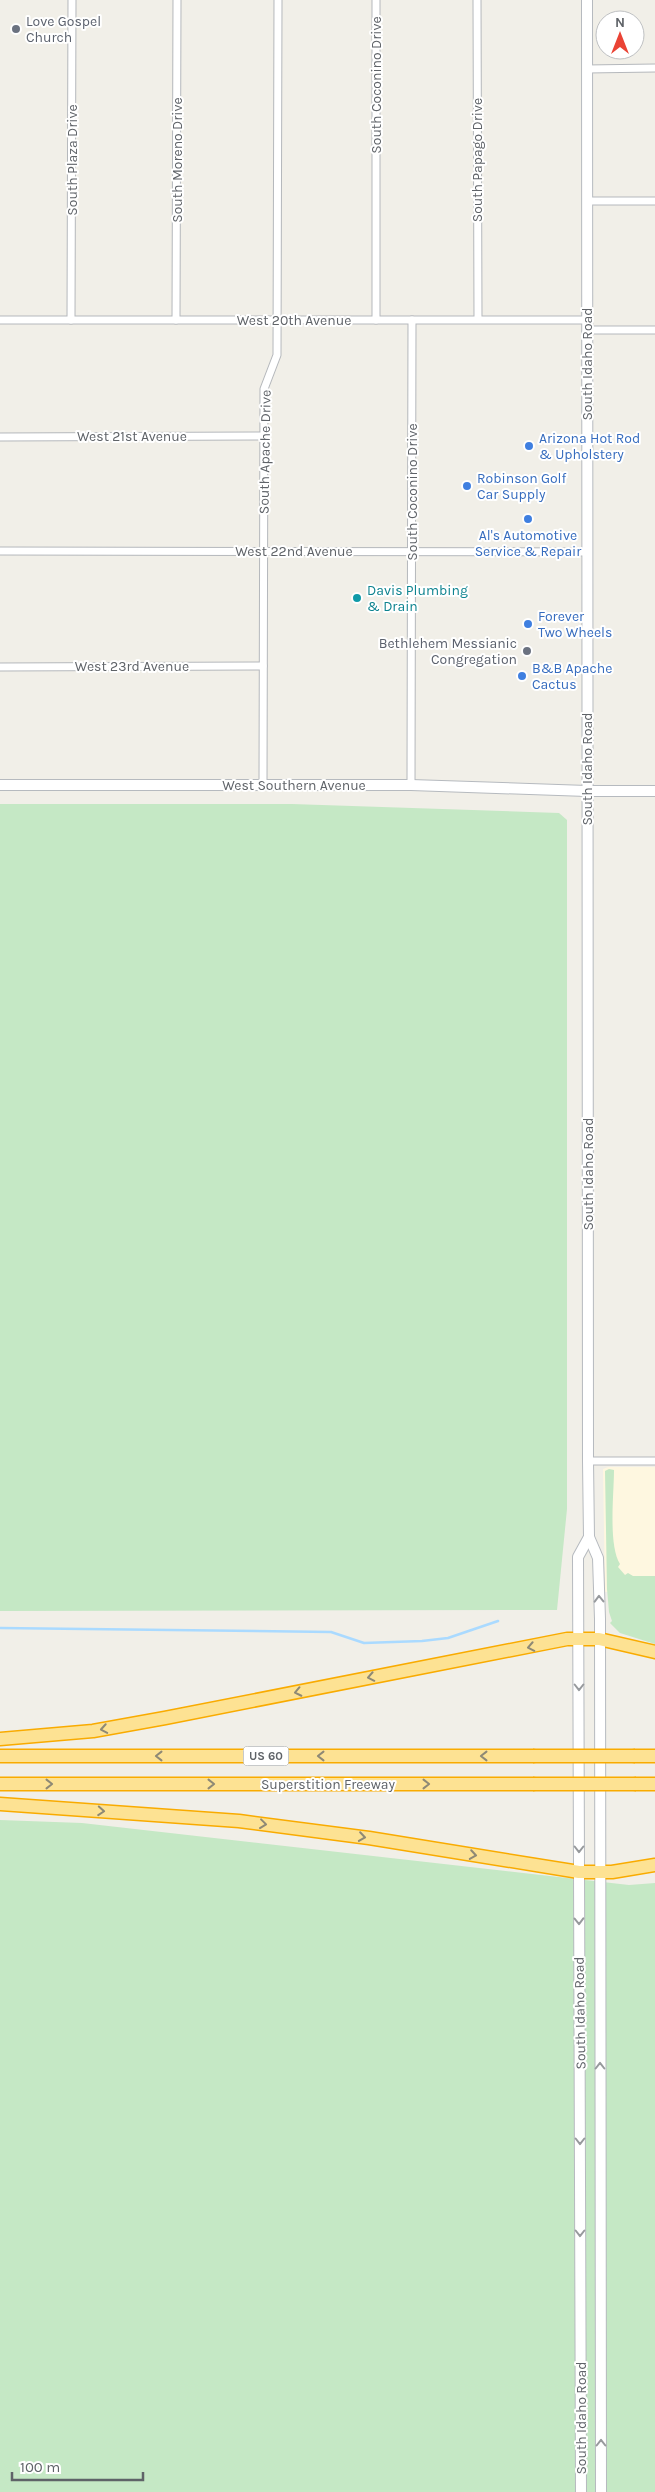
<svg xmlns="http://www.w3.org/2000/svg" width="655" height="2492" viewBox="0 0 655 2492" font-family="Karla,sans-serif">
<rect width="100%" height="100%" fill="#f1efe8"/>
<path fill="#fef7e0" d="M608,1467H655V1591L605,1592L603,1469Z"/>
<g fill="#c5e8c5">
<path d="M0,804H292L559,813L567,820V1509L557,1610L0,1611Z"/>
<path d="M609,1469L614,1470C614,1494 608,1545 620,1564L618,1567L625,1575L628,1573L633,1576H655V1644L620,1633L610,1623L612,1621L609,1612L607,1589L605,1471Z"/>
<path d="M0,1820L82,1823L629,1885L655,1883V2492H0Z"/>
</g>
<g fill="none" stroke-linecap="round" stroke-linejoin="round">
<path stroke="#aadaff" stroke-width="2.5" d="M0,1628L331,1632L364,1643L422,1641L448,1638L498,1621"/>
<g stroke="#b5b8bc" stroke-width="9">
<g id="minor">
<path d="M376,0V320"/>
<path d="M477,0L478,319"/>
<path d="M587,69L655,68"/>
<path d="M587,201H655"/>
<path d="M0,320H588"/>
<path d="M71,320L72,0"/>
<path d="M176,320L177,0"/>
<path d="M588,330H655"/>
<path d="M0,437L264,436"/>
<path d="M0,551L587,552"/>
<path d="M0,667L263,666"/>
<path d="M263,785L264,389L277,355L278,0"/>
<path d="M411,785L412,320"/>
<path d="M588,1461H655"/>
</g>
</g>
<g stroke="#b6babf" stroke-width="12">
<g id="secondary">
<path d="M587,0L588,1461L589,1537L598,1558L600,1619L601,2492"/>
<path d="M0,785H411L587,791H655"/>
<path d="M581,2492L578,1557L589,1537"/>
</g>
</g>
<g stroke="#f9ab00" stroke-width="15">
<g id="motorway">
<path d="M0,1739L93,1731L165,1718L567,1639H599L655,1652"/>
<path d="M0,1756H533"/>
<path d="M635,1756H655"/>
<path d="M0,1784H533"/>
<path d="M636,1784H655"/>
<path d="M0,1804L239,1821L369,1838L579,1872H612L655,1865"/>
</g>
</g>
<use href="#minor" stroke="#fff" stroke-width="7"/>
<use href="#secondary" stroke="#fff" stroke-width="10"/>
<use href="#motorway" stroke="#fde293" stroke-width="12"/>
<g stroke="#f9ab00" stroke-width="15" stroke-linecap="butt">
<g id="motorway-bridge">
<path d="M533,1756H635"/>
<path d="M533,1784H636"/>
</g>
</g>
<use href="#motorway-bridge" stroke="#fde293" stroke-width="12"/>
</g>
<defs><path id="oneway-chevron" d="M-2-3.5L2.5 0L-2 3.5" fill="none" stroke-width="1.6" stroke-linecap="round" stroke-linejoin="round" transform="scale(1.25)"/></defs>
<g stroke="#979a9d">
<use href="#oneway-chevron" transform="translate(599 1599) rotate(-91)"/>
<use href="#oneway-chevron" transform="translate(579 1687) rotate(90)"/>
<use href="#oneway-chevron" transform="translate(579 1849) rotate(90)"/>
<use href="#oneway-chevron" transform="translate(579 1921) rotate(89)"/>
<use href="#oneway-chevron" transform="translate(600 2066) rotate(-90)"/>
<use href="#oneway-chevron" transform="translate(580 2141) rotate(90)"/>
<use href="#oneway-chevron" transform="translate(580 2233) rotate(90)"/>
<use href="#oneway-chevron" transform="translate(601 2443) rotate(-90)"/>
</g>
<g stroke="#8e8975">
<use href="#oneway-chevron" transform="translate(531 1647) rotate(169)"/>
<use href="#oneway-chevron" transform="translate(371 1677) rotate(169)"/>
<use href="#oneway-chevron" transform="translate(298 1692) rotate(168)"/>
<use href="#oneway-chevron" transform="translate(104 1729) rotate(170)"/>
<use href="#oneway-chevron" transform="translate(159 1756) rotate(180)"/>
<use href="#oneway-chevron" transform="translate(321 1756) rotate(180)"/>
<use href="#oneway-chevron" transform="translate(484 1756) rotate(180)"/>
<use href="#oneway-chevron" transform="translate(49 1784)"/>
<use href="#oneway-chevron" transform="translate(211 1784)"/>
<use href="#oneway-chevron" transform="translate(426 1784)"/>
<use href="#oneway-chevron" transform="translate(101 1811) rotate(4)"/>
<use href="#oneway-chevron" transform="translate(263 1824) rotate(7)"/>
<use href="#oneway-chevron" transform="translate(362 1837) rotate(8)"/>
<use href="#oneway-chevron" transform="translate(473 1855) rotate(9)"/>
</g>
<g fill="#6b7280" stroke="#fff" stroke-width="2">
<circle cx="16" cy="29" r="5"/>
<circle cx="527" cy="651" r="5"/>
</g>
<g fill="#3f7fe0" stroke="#fff" stroke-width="2">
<circle cx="529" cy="446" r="5"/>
<circle cx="467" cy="486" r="5"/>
<circle cx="528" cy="519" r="5"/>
<circle cx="528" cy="624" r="5"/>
<circle cx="522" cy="676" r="5"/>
</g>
<circle fill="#0f9aa8" stroke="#fff" stroke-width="2" cx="357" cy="598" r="5"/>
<g text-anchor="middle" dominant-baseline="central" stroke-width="4" stroke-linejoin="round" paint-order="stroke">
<rect fill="#fff" stroke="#8f9295" stroke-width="1" x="243.5" y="1746.5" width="45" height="19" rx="4"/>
<g font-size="12" font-weight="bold" fill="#5f6368">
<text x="266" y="1756">US 60</text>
</g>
<g font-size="14" fill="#5b616d" stroke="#fff" text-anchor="start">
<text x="26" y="21">Love Gospel<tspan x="26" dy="16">Church</tspan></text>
<text x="517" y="643" text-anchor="end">Bethlehem Messianic<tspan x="517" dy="16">Congregation</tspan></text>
</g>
<g font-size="14" fill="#5f6368" stroke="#fff">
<text transform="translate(376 85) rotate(-90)">South Coconino Drive</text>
<text transform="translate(72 160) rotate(-90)">South Plaza Drive</text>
<text transform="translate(177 160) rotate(-90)">South Moreno Drive</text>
<text transform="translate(477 160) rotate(-90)">South Papago Drive</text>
<text x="294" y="320">West 20th Avenue</text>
<text transform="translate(587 364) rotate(-90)">South Idaho Road</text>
<text x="132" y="436">West 21st Avenue</text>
<text transform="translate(265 452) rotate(-89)">South Apache Drive</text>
<text transform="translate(412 492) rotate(-90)">South Coconino Drive</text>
<text x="294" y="551">West 22nd Avenue</text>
<text x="132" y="666">West 23rd Avenue</text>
<text transform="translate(587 769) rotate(-90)">South Idaho Road</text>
<text x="294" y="785">West Southern Avenue</text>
<text transform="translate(588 1174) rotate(-90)">South Idaho Road</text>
<text x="328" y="1784">Superstition Freeway</text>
<text transform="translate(580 2013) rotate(-91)">South Idaho Road</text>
<text transform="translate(581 2418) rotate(-90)">South Idaho Road</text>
</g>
<g font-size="14" fill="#366cbe" stroke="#fff" text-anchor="start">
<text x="539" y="438">Arizona Hot Rod<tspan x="539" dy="16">&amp; Upholstery</tspan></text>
<text x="477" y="478">Robinson Golf<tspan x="477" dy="16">Car Supply</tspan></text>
<text x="528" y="535" text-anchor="middle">Al's Automotive<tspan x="528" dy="16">Service &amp; Repair</tspan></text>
<text x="538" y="616">Forever<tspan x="538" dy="16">Two Wheels</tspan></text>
<text x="532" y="668">B&amp;B Apache<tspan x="532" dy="16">Cactus</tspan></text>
</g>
<g font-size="14" fill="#0d838f" stroke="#fff" text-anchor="start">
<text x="367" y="590">Davis Plumbing<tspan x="367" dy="16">&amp; Drain</tspan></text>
</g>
</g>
<g transform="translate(620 35)"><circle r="24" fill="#ffffff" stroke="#bfc1c3"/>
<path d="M0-4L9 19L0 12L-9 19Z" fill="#ea4335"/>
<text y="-8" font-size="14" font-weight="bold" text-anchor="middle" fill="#5f6368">N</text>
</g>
<path d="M12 2472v8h131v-8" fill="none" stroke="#5f6368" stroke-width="2.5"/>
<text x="20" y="2472" font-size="15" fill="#5f6368" stroke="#ffffff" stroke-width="4" paint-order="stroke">100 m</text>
</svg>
